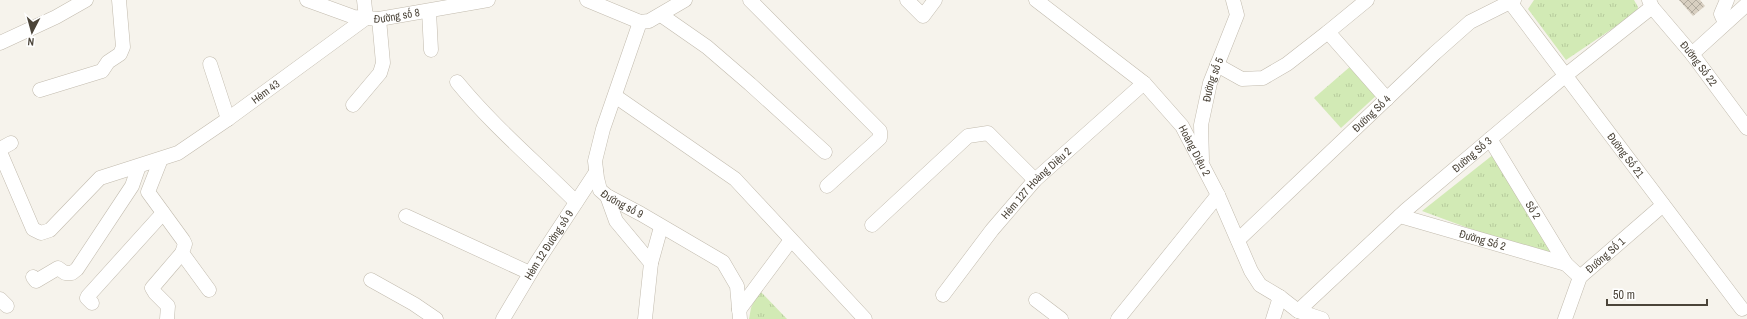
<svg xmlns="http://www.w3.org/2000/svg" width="1747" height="319" viewBox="0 0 1747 319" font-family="'Archivo Narrow',sans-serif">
<defs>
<pattern id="park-tufts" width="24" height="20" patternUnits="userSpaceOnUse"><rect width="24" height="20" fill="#d2eab5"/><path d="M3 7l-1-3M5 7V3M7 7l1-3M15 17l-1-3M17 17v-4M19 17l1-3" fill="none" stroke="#b6ca9c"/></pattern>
<pattern id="building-cross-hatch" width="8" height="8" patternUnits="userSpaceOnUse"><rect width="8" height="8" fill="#d8cfc1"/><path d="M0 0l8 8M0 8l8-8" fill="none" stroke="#b1aa9e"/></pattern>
</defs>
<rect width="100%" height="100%" fill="#f6f3ec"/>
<g fill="url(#park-tufts)">
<path d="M1534,0H1634L1638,7L1637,12L1566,60L1528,9Z"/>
<path d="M1352,65L1377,95L1341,128L1314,98Z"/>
<path d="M1494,154L1566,264L1422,211Z"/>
<path d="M759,290L787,319H749L751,308Z"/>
</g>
<path fill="url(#building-cross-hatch)" d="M1679,0H1700L1705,6L1693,16Z"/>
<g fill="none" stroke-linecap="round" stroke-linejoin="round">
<g stroke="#c2bbae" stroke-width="15">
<g id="minor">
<path id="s1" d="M307,0L354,17L379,19L488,0"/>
<path d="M587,0L640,22L649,21L685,0"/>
<path d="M750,0L880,131V138L827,186"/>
<path d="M907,0L923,16L935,0"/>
<path id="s2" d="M1036,0L1144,83L1182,126L1218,195L1251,271L1260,285L1280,297L1298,311L1322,319"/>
<path id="s3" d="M1649,0L1652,7L1692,54L1747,128"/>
<path id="s4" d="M1510,2L1742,309"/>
<path d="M429,11L431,50"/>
<path d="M661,15L707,47L750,84L825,152"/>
<path id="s5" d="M640,22L603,129L595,161L597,178L600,190L607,196L641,214L723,262L737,286L740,319"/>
<path d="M1725,23L1721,14L1727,0"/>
<path d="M1328,32L1367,0"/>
<path d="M0,43L56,17L86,0"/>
<path d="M1692,54L1747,4"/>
<path d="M210,64L228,119"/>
<path d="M1217,65L1242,79L1263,78L1287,64L1328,32L1387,99"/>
<path d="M457,82C493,126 536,162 576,202"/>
<path d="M40,90L102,71L108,62L120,54L123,47L119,0"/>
<path d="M615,96L735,179L865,319"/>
<path d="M353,105L380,73L383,63L379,19"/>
<path id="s6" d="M1490,139L1566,264L1580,277"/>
<path d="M0,149L11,143"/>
<path id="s7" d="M0,152L33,229L41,233L50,230L100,178L178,153L228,119L366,18L364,0"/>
<path d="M161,159L148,192L183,240L185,244L182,253L209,290"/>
<path id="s8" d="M1202,160L1201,125L1210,83L1237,15L1233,0"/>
<path d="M607,196L616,221L651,263"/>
<path d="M406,216L530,273"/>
<path id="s9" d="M1400,216L1566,264"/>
<path d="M872,225L968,136L988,133L1035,180"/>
<path id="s10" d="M1238,240L1435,53L1470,22L1514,0"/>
<path d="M33,277L36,281L58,268L65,273H72L77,269L132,186L139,166"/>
<path d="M371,280L414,304L436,319"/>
<path id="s11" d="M943,295L992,230L1035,180L1144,83"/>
<path d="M0,299L7,306"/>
<path d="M1036,300L1061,319"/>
<path d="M92,303L87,298L88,296L163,213"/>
<path d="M739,310L791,240"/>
<path id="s12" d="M1298,311L1406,210L1566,75L1652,7"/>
<path d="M167,319L168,306L155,293L152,288L182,253"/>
<path id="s13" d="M503,319L537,262L596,172"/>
<path d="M645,319L651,263L661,227"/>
<path d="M1118,319L1218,195"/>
<path d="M1273,319L1280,297"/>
<path id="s14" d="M1565,319L1580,277L1663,205"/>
</g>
</g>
<use href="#minor" stroke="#fff" stroke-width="14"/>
</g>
<g text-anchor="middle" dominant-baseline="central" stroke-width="3.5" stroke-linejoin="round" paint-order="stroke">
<g font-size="11" fill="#4b4439" stroke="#fff">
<text stroke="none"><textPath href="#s1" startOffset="93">Đường số 8</textPath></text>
<text stroke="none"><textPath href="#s3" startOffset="81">Đường Số 22</textPath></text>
<text stroke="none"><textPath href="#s8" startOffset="82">Đường số 5</textPath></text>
<text stroke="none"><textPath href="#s7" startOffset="363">Hẻm 43</textPath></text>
<text stroke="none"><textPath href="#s10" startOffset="184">Đường Số 4</textPath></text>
<text stroke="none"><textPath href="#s2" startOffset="221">Hoàng Diệu 2</textPath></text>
<text stroke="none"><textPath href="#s12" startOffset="234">Đường Số 3</textPath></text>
<text stroke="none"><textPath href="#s4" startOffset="192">Đường Số 21</textPath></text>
<text stroke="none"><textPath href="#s11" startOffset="146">Hẻm 127 Hoàng Diệu 2</textPath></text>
<text stroke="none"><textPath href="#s5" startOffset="202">Đường số 9</textPath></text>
<text stroke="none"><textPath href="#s6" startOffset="83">Số 2</textPath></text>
<text stroke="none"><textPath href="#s9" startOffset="86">Đường Số 2</textPath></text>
<text stroke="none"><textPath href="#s13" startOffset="87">Hẻm 12 Đường số 9</textPath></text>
<text stroke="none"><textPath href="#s14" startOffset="78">Đường Số 1</textPath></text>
</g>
</g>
<g transform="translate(32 32) rotate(186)" stroke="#ffffff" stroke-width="3" paint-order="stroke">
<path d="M0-3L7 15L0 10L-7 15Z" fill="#4b4439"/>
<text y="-6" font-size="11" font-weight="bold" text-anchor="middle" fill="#4b4439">N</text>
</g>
<path d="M1607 299v6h100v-6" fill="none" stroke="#4b4439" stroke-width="2"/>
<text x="1613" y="299" font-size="12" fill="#4b4439" stroke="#ffffff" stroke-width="3" paint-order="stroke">50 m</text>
</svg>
